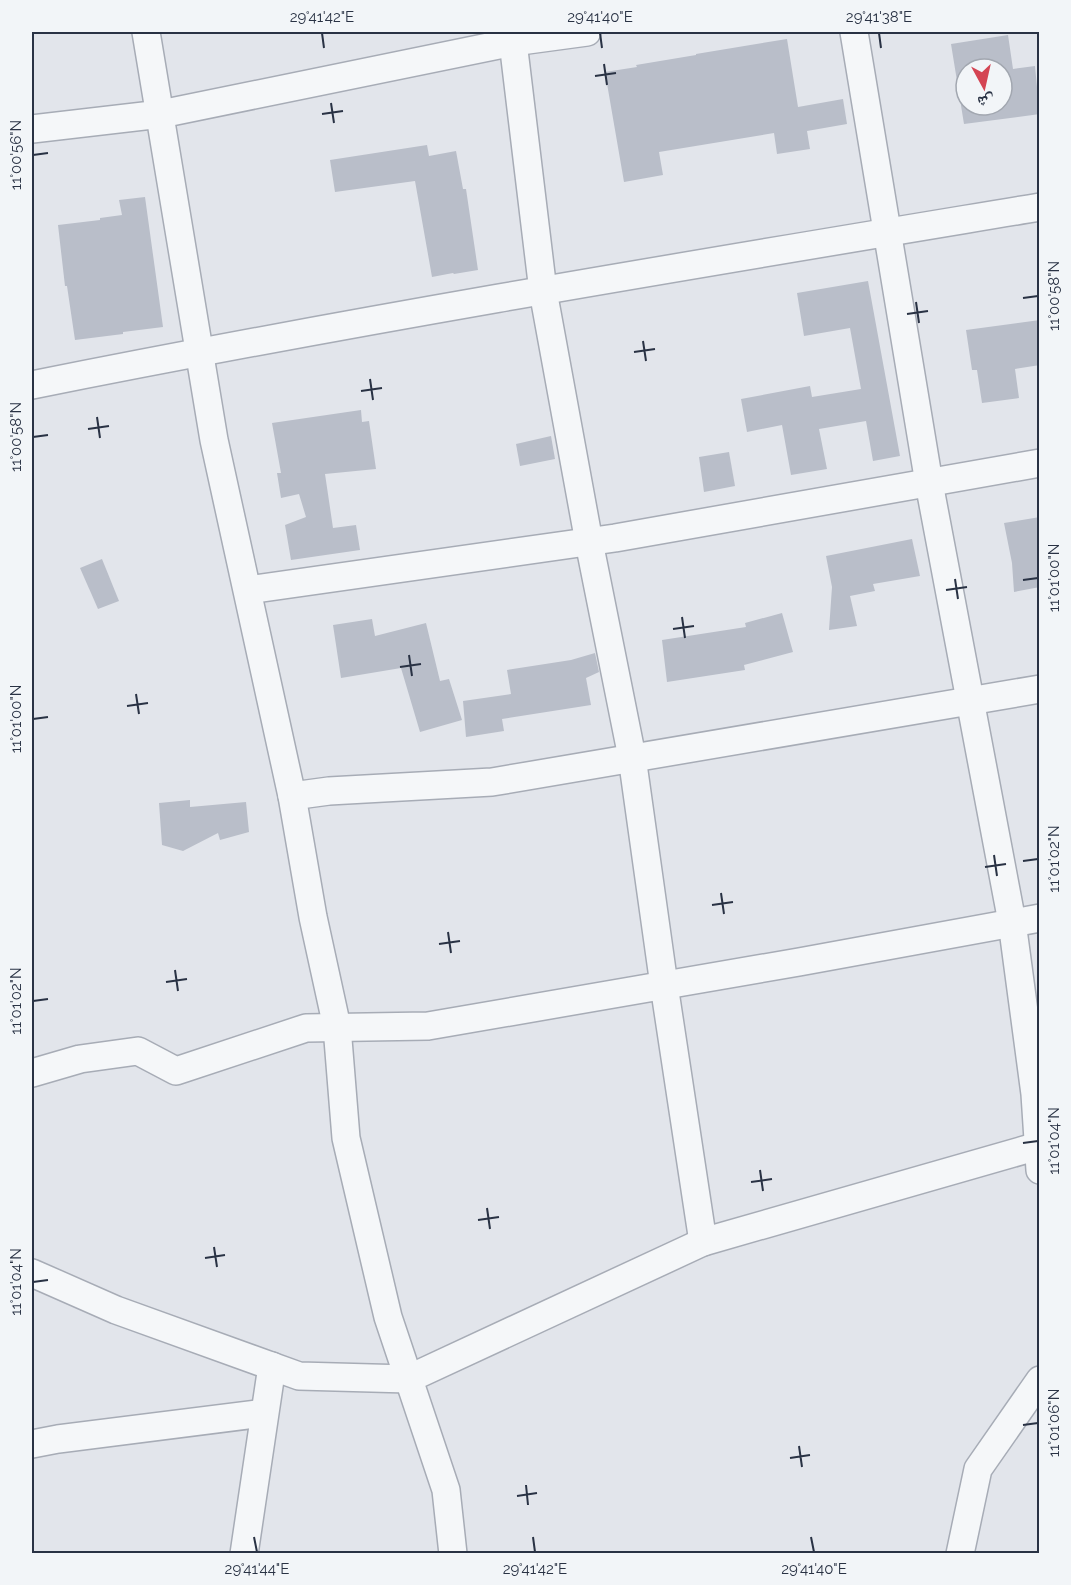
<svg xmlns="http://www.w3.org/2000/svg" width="1071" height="1585" viewBox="0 0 1071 1585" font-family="Raleway,'Noto Naskh Arabic',sans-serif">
<rect width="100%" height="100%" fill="#e2e5eb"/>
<g fill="#b9bec9" fill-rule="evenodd">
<path d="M1008,35L1013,69L1035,66L1037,87L1040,86V114L964,124L951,44ZM966,69H1002V105H966Z"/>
<path d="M787,39L798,107L843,99L847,124L807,131L810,149L777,154L774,133L659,152L663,175L624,182L605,72L637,67L636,65L696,55V54Z"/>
<path d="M427,145L429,156L456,151L463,189H466L478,270L454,274L453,273L432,277L415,181L335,192L330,160Z"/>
<path d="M145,197L163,327L123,332V334L75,340L67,286H65L58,225L100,220V218L122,215L119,200Z"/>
<path d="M868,281L900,456L873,461L866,421L819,429L827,469L791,475L782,425L747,432L741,399L810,386L812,397L861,389L850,328L804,336L797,293Z"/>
<path d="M1040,320V365L1015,369L1019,398L982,403L977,370H972L966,330Z"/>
<path d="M361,410L362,422L369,421L376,469L325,474L333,528L356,525L360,550L291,560L285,525L306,517L299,494L281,498L277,473H281L272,423Z"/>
<path d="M551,436L555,459L520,466L516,444Z"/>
<path d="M729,452L735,486L704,492L699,457Z"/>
<path d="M1040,517V587L1014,592L1012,563L1004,523Z"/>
<path d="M912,539L920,576L873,584L875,591L850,596L857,626L829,630L832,587L826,556Z"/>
<path d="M102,559L119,601L98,609L80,568Z"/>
<path d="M782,613L793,652L744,665L745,670L667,682L662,640L746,627L745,623Z"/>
<path d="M372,619L375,636L426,623L440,681L449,679L462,720L420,732L401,668L341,678L333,625Z"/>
<path d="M595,653L599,672L586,678L591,705L502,719L504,731L466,737L463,701L511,694L507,670L571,660Z"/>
<path d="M190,800V807L246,802L249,832L220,840L218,833L183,851L162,845L159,803Z"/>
</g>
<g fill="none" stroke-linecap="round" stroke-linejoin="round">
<g stroke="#a7acb6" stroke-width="30">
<g id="street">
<path d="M146,32L214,440L292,796L313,917L337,1027L346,1138L388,1317L446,1490L453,1554"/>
<path d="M509,32L513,42L543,291L589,542L632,757L664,985L703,1242"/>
<path d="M854,32L929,483L1012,922L1035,1094L1040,1170"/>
<path d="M32,129L161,114L513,42L587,32"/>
<path d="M32,385C366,318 703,263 1040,207"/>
<path d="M248,590L615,538L1040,463"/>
<path d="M292,796L329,791L492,782L1040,689"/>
<path d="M32,1073L80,1059L138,1051L176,1071L306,1028L428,1026L799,962L1040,918"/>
<path d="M32,1273L116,1310L299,1376L408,1379L703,1242L1038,1146"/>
<path d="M32,1444L58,1439L264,1413"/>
<path d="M244,1554L272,1366"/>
<path d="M960,1554L978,1469L1040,1380"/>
</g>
</g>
<use href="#street" stroke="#f5f7f9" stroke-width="27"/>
</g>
<path fill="none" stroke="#293244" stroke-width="2" d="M322,33L324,48M600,33L602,48M879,33L881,48M604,64L607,85M595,76L616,73M331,103L334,123M322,114L343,111M33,155L48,153M1023,298L1038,296M916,302L919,323M907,314L928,311M643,341L646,361M634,352L655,349M370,379L373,400M361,391L382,388M97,417L100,438M88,429L109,426M33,437L48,435M955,579L958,599M1023,580L1038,578M946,590L967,587M682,617L685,638M673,629L694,626M409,655L412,676M400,667L421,664M136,694L139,714M127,706L148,703M33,719L48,717M994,855L997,876M1023,861L1038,859M985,867L1006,864M721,893L724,914M712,905L733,902M448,932L451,953M439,944L460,941M175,970L178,991M166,982L187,979M33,1001L48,999M1023,1143L1038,1141M760,1170L763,1191M751,1182L772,1179M487,1208L490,1229M478,1220L499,1217M214,1247L217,1267M205,1258L225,1255M33,1282L48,1280M1023,1425L1038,1423M799,1446L802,1467M790,1458L810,1455M526,1485L528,1505M517,1496L537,1493M254,1537L257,1552M533,1537L535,1552M811,1537L814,1552"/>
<rect width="1071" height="1585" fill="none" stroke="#f2f5f8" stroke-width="66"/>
<g transform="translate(984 87) rotate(172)"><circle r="28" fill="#f2f5f8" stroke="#a2a7b0" stroke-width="1.5"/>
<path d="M0-4.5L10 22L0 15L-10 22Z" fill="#d44453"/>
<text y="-9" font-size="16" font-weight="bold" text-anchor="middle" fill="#293244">ش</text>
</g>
<rect x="33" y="33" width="1005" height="1519" fill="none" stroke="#293244" stroke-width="2"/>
<g font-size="15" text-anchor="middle" fill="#293244">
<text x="322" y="22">29°41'42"E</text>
<text x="600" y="22">29°41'40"E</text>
<text x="879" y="22">29°41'38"E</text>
<text transform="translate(16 155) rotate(-90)" y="5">11°00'56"N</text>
<text transform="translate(1054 296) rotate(-90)" y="5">11°00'58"N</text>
<text transform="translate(16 437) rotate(-90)" y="5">11°00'58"N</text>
<text transform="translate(1054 578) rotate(-90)" y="5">11°01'00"N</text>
<text transform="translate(16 719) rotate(-90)" y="5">11°01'00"N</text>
<text transform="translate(1054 859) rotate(-90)" y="5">11°01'02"N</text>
<text transform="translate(16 1001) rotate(-90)" y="5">11°01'02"N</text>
<text transform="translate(1054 1141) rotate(-90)" y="5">11°01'04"N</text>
<text transform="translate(16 1282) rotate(-90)" y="5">11°01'04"N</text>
<text transform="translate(1054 1423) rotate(-90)" y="5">11°01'06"N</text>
<text x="257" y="1574">29°41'44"E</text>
<text x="535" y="1574">29°41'42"E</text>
<text x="814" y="1574">29°41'40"E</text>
</g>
</svg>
